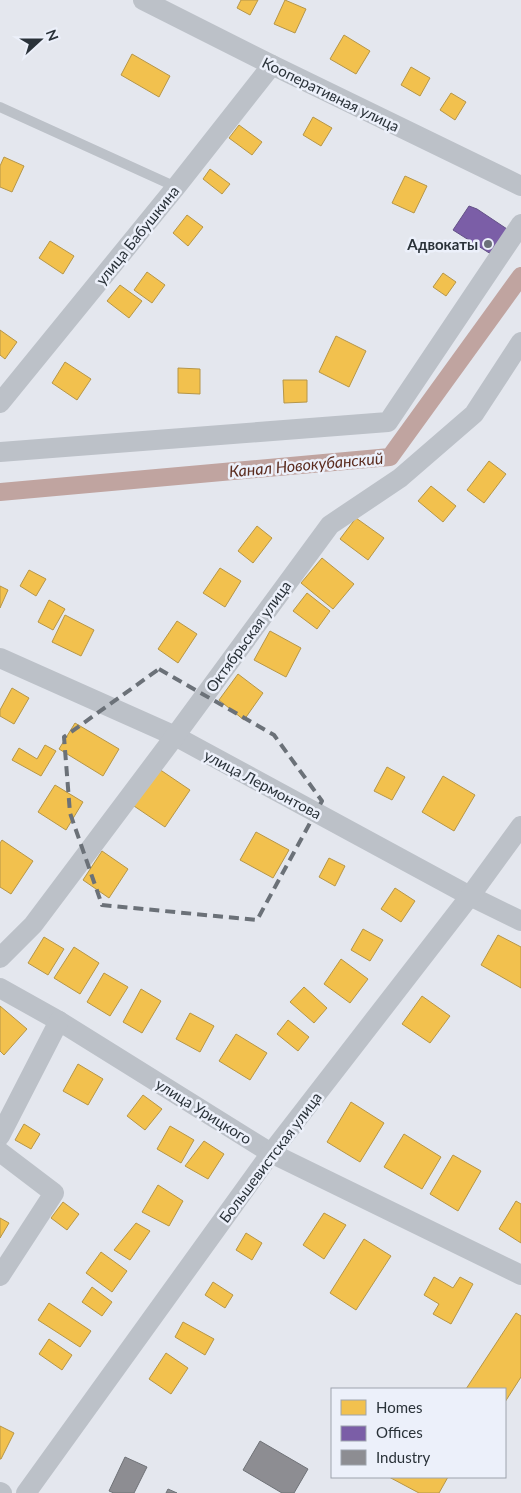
<svg xmlns="http://www.w3.org/2000/svg" width="521" height="1493" viewBox="0 0 521 1493" font-family="Lato,sans-serif">
<rect width="100%" height="100%" fill="#e4e7ee"/>
<g fill="#f2c14e" stroke="#b69648">
<path d="M241,0H258L250,15L237,8Z"/>
<path d="M285,0L306,9L295,33L274,24Z"/>
<path d="M344,35L370,51L356,74L330,59Z"/>
<path d="M132,54L170,76L159,97L121,75Z"/>
<path d="M411,67L430,78L420,96L401,85Z"/>
<path d="M451,93L466,102L455,120L440,110Z"/>
<path d="M313,117L332,128L321,146L303,135Z"/>
<path d="M239,125L262,142L252,155L229,138Z"/>
<path d="M4,157L24,166L12,192L0,187V166Z"/>
<path d="M210,169L230,184L222,194L203,179Z"/>
<path d="M405,176L427,186L414,213L392,203Z"/>
<path d="M187,215L203,227L188,246L173,233Z"/>
<path d="M50,241L74,256L63,274L39,258Z"/>
<path d="M147,272L165,285L152,303L134,290Z"/>
<path d="M443,273L456,282L446,296L433,287Z"/>
<path d="M120,285L142,301L129,318L107,301Z"/>
<path d="M0,330L17,342L5,359L0,355Z"/>
<path d="M336,336L366,351L349,387L319,372Z"/>
<path d="M65,362L91,379L77,400L52,383Z"/>
<path d="M178,368L200,369V394L178,393Z"/>
<path d="M283,380H307V402L284,403Z"/>
<path d="M489,461L506,474L484,503L467,490Z"/>
<path d="M431,486L456,506L443,522L418,501Z"/>
<path d="M356,518L384,538L368,560L340,539Z"/>
<path d="M257,526L272,538L253,563L238,551Z"/>
<path d="M322,558L354,584L333,609L301,583Z"/>
<path d="M220,568L241,581L225,607L203,593Z"/>
<path d="M29,570L46,579L36,596L20,586Z"/>
<path d="M0,586L8,590L0,608Z"/>
<path d="M307,593L330,611L317,629L293,611Z"/>
<path d="M49,600L65,609L53,630L38,622Z"/>
<path d="M65,615L94,630L81,656L52,642Z"/>
<path d="M177,621L197,634L178,663L158,649Z"/>
<path d="M270,631L301,648L286,677L254,660Z"/>
<path d="M238,674L263,693L244,720L219,700Z"/>
<path d="M12,688L29,698L14,724L0,716V710Z"/>
<path d="M75,723L119,749L103,776L59,749Z"/>
<path d="M45,745L56,751L41,776L12,760L19,748L37,759Z"/>
<path d="M387,767L405,777L392,800L374,791Z"/>
<path d="M159,769L190,790L165,827L134,806Z"/>
<path d="M443,776L475,795L454,831L422,812Z"/>
<path d="M55,785L83,802L66,830L38,812Z"/>
<path d="M256,832L289,850L273,878L240,860Z"/>
<path d="M2,840L33,861L11,894L0,887V843Z"/>
<path d="M102,851L128,869L109,898L83,880Z"/>
<path d="M329,858L345,866L335,886L319,877Z"/>
<path d="M395,888L415,901L401,922L381,909Z"/>
<path d="M363,929L383,940L370,961L351,950Z"/>
<path d="M498,935L521,947V988L481,965Z"/>
<path d="M44,937L64,949L48,975L28,963Z"/>
<path d="M74,947L99,963L80,994L54,978Z"/>
<path d="M341,959L368,979L350,1003L324,984Z"/>
<path d="M104,973L128,987L110,1016L87,1002Z"/>
<path d="M304,987L327,1008L314,1023L290,1002Z"/>
<path d="M141,989L161,1001L142,1033L123,1022Z"/>
<path d="M422,996L450,1016L430,1043L402,1024Z"/>
<path d="M0,1006L27,1029L4,1055L0,1051Z"/>
<path d="M190,1013L214,1026L200,1052L176,1039Z"/>
<path d="M288,1020L309,1037L298,1051L277,1034Z"/>
<path d="M236,1034L267,1053L250,1080L219,1061Z"/>
<path d="M78,1064L103,1079L88,1105L63,1091Z"/>
<path d="M143,1095L162,1109L145,1130L127,1116Z"/>
<path d="M351,1102L384,1123L360,1162L327,1142Z"/>
<path d="M24,1124L40,1134L31,1149L15,1140Z"/>
<path d="M170,1126L194,1140L181,1163L157,1149Z"/>
<path d="M404,1134L441,1157L422,1189L384,1167Z"/>
<path d="M204,1141L224,1154L208,1179L185,1166Z"/>
<path d="M453,1155L481,1171L458,1211L430,1194Z"/>
<path d="M158,1185L183,1201L169,1226L142,1212Z"/>
<path d="M516,1201L521,1204V1243L499,1229Z"/>
<path d="M63,1202L79,1214L67,1230L51,1218Z"/>
<path d="M324,1213L346,1225L324,1259L303,1245Z"/>
<path d="M0,1218L9,1223L0,1238Z"/>
<path d="M136,1223L150,1231L130,1260L114,1250Z"/>
<path d="M246,1233L262,1243L252,1260L236,1250Z"/>
<path d="M364,1239L391,1256L356,1310L330,1293Z"/>
<path d="M101,1252L127,1271L112,1292L86,1273Z"/>
<path d="M434,1277L453,1288L460,1277L473,1284L451,1324L433,1314L439,1304L424,1295Z"/>
<path d="M213,1282L233,1295L225,1308L205,1295Z"/>
<path d="M92,1287L112,1302L102,1316L82,1302Z"/>
<path d="M49,1303L91,1331L80,1347L38,1320Z"/>
<path d="M516,1313L521,1316V1377L505,1402V1389H466Z"/>
<path d="M183,1322L214,1339L205,1355L175,1337Z"/>
<path d="M49,1339L72,1355L62,1370L39,1354Z"/>
<path d="M166,1353L188,1368L171,1394L149,1379Z"/>
<path d="M0,1426L14,1433L1,1459H0Z"/>
<path d="M389,1477H448L439,1493H419Z"/>
</g>
<path fill="#7b5ea7" stroke="#635186" d="M469,206L477,209L510,231L494,256L453,230Z"/>
<g fill="#8d8d92" stroke="#6f7277">
<path d="M260,1441L308,1469L294,1493H282L243,1470Z"/>
<path d="M125,1457L147,1467L134,1493H114L109,1491Z"/>
<path d="M168,1489L177,1493H166Z"/>
</g>
<g fill="none" stroke-linecap="round" stroke-linejoin="round">
<path stroke="#c0a4a0" stroke-width="18" d="M0,492L390,457L521,276"/>
<path stroke="#bcc1c8" stroke-width="10" d="M0,107L176,187"/>
<g stroke="#bcc1c8" stroke-width="20">
<path d="M143,0L272,65L521,186"/>
<path d="M0,403L176,187L272,65"/>
<path d="M0,452L388,422L521,224"/>
<path d="M0,658L175,736L470,896L521,921"/>
<path d="M0,958L33,925L175,736L330,525L400,478L474,414L521,342"/>
<path d="M0,988L59,1021L271,1153L521,1275"/>
<path d="M0,1136L59,1021"/>
<path d="M0,1152L54,1193L0,1276"/>
<path d="M0,1492L2,1493"/>
<path d="M26,1493L271,1153L470,896L521,826"/>
</g>
</g>
<path fill="none" stroke="#6b7178" stroke-width="4" stroke-dasharray="10 6" stroke-linejoin="round" d="M159,669L274,735L322,801L257,920L102,905L70,813L64,737Z"/>
<circle fill="#6b7178" stroke="#ecf0fa" stroke-width="2" cx="488" cy="244" r="5"/>
<g text-anchor="middle" dominant-baseline="central" stroke-width="5" stroke-linejoin="round" paint-order="stroke">
<g font-size="15" fill="#2a3239" stroke="#ecf0fa">
<text transform="translate(331 94) rotate(26)">Кооперативная улица</text>
<text transform="translate(137 235) rotate(-51)">улица Бабушкина</text>
<text transform="translate(248 636) rotate(-54)">Октябрьская улица</text>
<text transform="translate(263 784) rotate(28)">улица Лермонтова</text>
<text transform="translate(204 1111) rotate(32)">улица Урицкого</text>
<text transform="translate(270 1157) rotate(-53)">Большевистская улица</text>
</g>
<g font-size="15" font-weight="bold" fill="#2a3239" stroke="#ecf0fa" text-anchor="end">
<text x="478" y="244">Адвокаты</text>
</g>
<g font-size="16" font-style="italic" fill="#5b2c1f" stroke="#ecf0fa">
<text transform="translate(306 464) rotate(-5)">Канал Новокубанский</text>
</g>
</g>
<rect x="331" y="1388" width="175" height="90" fill="#ecf0fa" stroke="#9ea4ad"/>
<rect x="341" y="1400" width="25" height="15" fill="#f2c14e" stroke="#9ea4ad"/>
<text x="376" y="1413" font-size="15" fill="#2a3239">Homes</text>
<rect x="341" y="1426" width="25" height="15" fill="#7b5ea7" stroke="#9ea4ad"/>
<text x="376" y="1438" font-size="15" fill="#2a3239">Offices</text>
<rect x="341" y="1450" width="25" height="15" fill="#8d8d92" stroke="#9ea4ad"/>
<text x="376" y="1463" font-size="15" fill="#2a3239">Industry</text>
<g transform="translate(40 40) rotate(69)" stroke="#ecf0fa" stroke-width="4" paint-order="stroke">
<path d="M0-4L9 19L0 12L-9 19Z" fill="#2a3239"/>
<text y="-8" font-size="14" font-weight="bold" text-anchor="middle" fill="#2a3239">N</text>
</g>
</svg>
